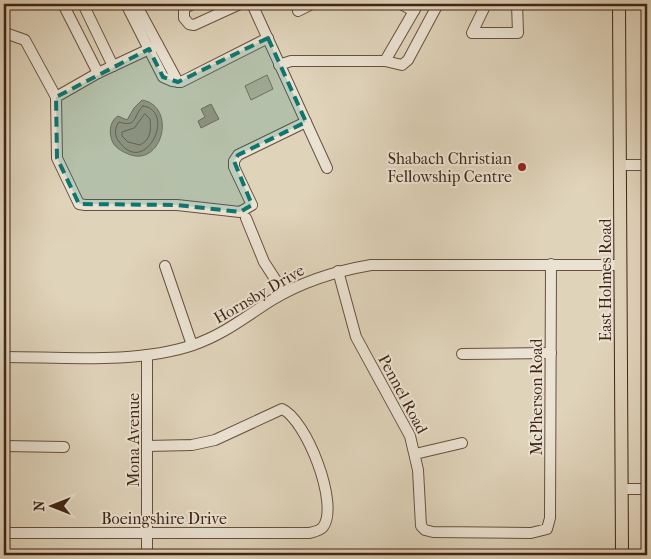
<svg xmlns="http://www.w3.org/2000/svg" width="651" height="559" viewBox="0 0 651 559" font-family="'IM FELL French Canon',serif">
<rect width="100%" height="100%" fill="#dfd3ba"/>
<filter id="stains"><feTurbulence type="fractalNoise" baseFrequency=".004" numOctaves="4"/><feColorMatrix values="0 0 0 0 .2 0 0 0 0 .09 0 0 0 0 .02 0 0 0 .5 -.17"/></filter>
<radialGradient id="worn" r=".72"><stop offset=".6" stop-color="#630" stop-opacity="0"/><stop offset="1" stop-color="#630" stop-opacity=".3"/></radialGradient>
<path fill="#c4b59e" stroke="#826d5a" d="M267,75L273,89L251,100L245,86Z"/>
<g fill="#a99882" stroke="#7f6a56">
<path d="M142,100C178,106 162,171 126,153C119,150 112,145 111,137C109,130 111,120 118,116L127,120L134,108Z"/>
<path d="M211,104L219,119L201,128L198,121L205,117L201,109Z"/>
</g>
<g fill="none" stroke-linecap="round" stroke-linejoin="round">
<g stroke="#745e4c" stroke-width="1">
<path d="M143,106C178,111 144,180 118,140C114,135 115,127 119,122C138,128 133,115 143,106Z"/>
<path d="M145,114L150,119C151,131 151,139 140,145L128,142L122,136V132L134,128Z"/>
</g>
<g stroke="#68503e" stroke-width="12">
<g id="minor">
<path d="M63,4L98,73"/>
<path d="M83,4L113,66"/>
<path d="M126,4L163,77L172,81L181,82L268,38"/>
<path d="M136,4L178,82"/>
<path d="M193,4L184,8V18L189,24L194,25L240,4"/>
<path d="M252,4L327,168"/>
<path d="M401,4L414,11"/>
<path d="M486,4L472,33H518L517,4"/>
<path d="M298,11L312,4"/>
<path d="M4,37L8,34L25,40L56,97L57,158L79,204L85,205H177L240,212L252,205L234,167V161L238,155L306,122"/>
<path d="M385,61L402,65L408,60L438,4"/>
<path d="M279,65L291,61H385L418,4"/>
<path d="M56,97L98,73L158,45"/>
<path d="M621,165H647"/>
<path d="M246,218L264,262L284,293"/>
<path d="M165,266L192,345"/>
<path d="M338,271L356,337L410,436L418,470L421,526L425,530L433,532L531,533L547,529L550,518L551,264"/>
<path d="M462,354L551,353"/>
<path d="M147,355V555"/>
<path d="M4,357C62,357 138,364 193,345C223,335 245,317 272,300C303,281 336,271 371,265H621"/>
<path d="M4,446L64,447"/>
<path d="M415,454L462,443"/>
<path d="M622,489H647"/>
<path d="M4,533H309C313,532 320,531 323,527C340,505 306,419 282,409L215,440L192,445L147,446"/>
</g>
</g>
<g stroke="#402515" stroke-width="14">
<path id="major" d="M619,4L622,555"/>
</g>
<use href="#minor" stroke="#eae2d2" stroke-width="10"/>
<use href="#major" stroke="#dfd3ba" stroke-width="12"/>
</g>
<path fill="#0f766e" fill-opacity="0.2" stroke="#0f766e" stroke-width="4" stroke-dasharray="10 6" stroke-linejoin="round" d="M268,38L306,122L238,155L234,161L252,205L240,212L177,205L79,204L57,158L56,97L149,49L163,77L178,82Z"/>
<circle fill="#8f2418" stroke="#eae2d2" stroke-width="2" cx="522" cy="167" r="5"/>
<g text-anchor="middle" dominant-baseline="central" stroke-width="4" stroke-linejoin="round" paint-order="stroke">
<g font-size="16" fill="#402515" stroke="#eae2d2" text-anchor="end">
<text x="512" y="158">Shabach Christian<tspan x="512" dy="18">Fellowship Centre</tspan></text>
</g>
<g font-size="16" fill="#402515" stroke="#eae2d2">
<text transform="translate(605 280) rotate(-90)">East Holmes Road</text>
<text transform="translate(259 294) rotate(-30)">Hornsby Drive</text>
<text transform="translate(403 394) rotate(62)">Pennel Road</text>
<text transform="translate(536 397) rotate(-90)">McPherson Road</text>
<text transform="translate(133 440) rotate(-90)">Mona Avenue</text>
<text x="164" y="518">Boeingshire Drive</text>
</g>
</g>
<rect width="651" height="559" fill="none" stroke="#dfd3ba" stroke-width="20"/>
<rect x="5" y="5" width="641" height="549" fill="none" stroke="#402515" stroke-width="2.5"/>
<rect x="10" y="10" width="631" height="539" fill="none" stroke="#402515"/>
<g transform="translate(52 506) rotate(270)" stroke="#eae2d2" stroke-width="4" paint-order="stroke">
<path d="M0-4L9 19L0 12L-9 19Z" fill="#402515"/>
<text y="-8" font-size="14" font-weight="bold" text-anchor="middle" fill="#402515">N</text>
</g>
<rect width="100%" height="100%" filter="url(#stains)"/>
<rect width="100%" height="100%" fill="url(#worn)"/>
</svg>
